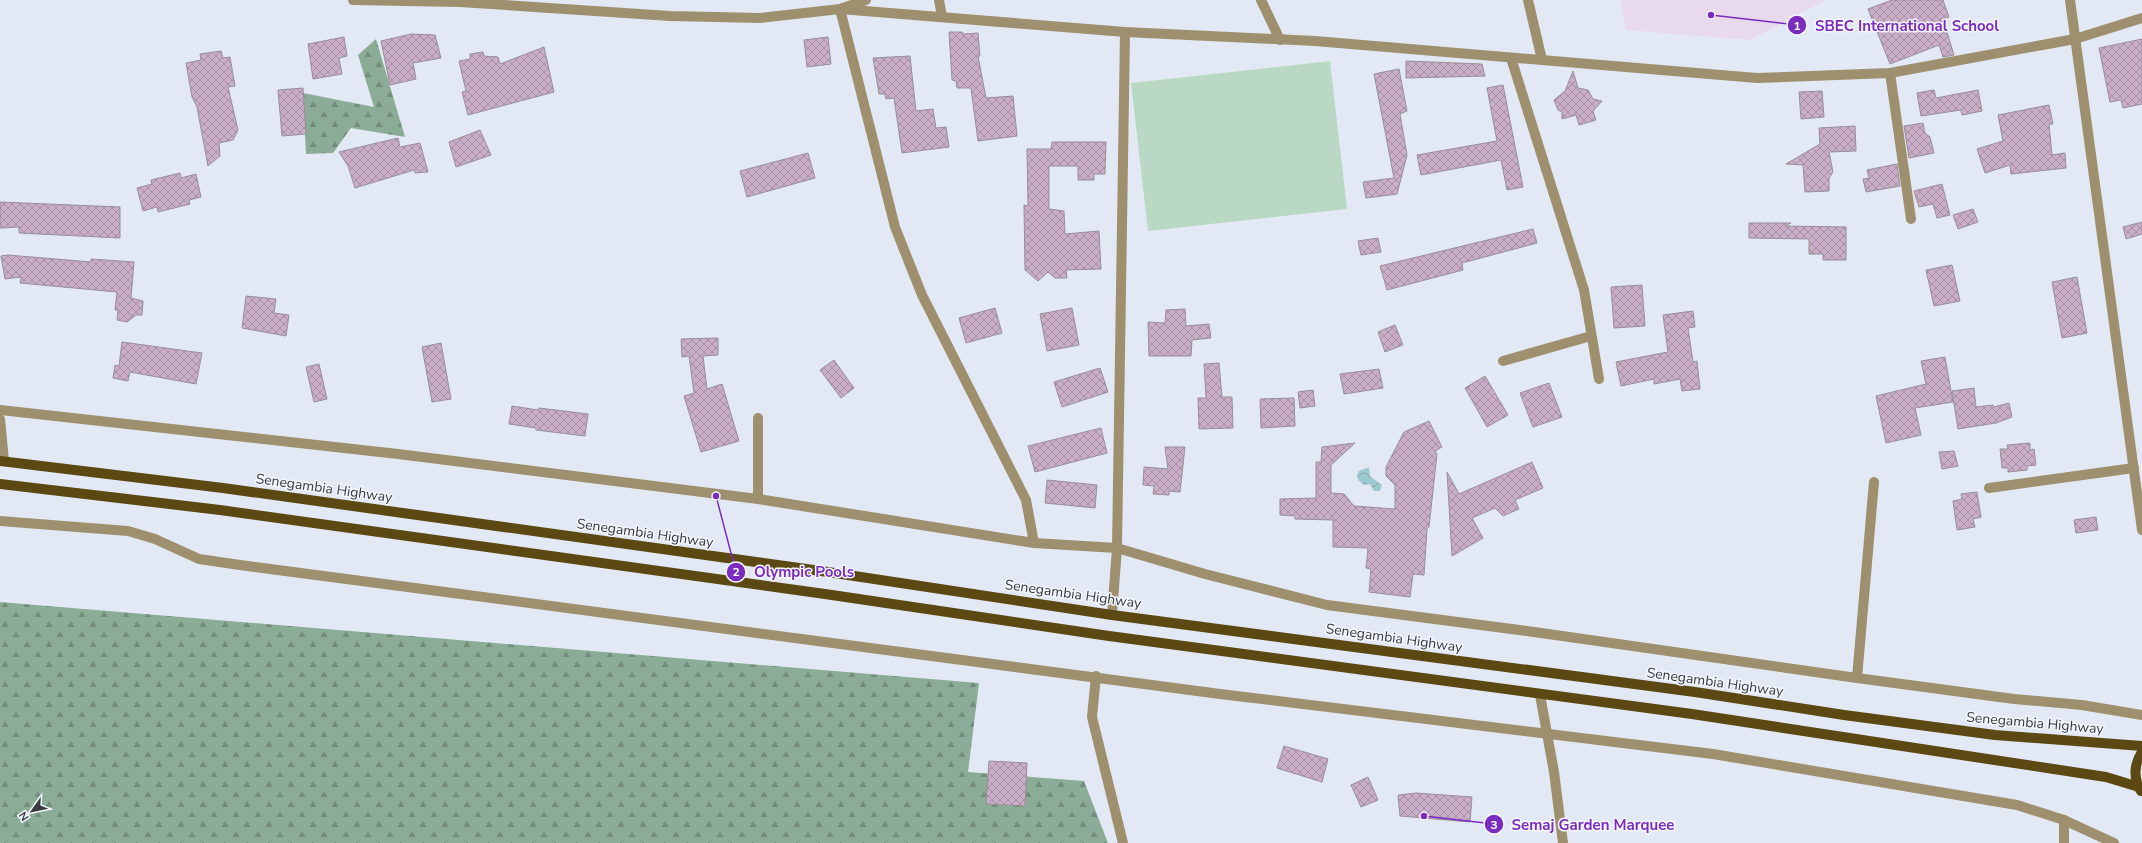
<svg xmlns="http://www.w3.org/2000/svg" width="2142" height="843" viewBox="0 0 2142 843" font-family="'Nunito Sans',sans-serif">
<defs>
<pattern id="forest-firs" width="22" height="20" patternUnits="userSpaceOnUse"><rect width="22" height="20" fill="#8bac97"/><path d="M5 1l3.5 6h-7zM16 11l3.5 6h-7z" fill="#738d7d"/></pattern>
<pattern id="water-waves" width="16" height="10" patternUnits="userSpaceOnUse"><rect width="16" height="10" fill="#9dc9d0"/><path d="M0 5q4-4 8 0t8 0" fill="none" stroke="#81a4aa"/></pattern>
<pattern id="building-cross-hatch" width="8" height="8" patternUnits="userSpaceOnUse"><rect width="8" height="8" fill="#caaec8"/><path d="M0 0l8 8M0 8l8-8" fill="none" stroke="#a58fa4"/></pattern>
</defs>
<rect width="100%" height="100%" fill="#e3e9f4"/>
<path fill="#e8d9ec" d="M1621,0H1826L1750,40L1626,30Z"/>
<g fill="url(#forest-firs)">
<path d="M376,39L405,137L351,128L333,153L306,154L303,93L374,107L358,55Z"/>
<path d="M0,602L979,683L968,772L1084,781L1108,843H0Z"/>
</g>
<path fill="#b9d9c4" d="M1330,61L1347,209L1148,231L1131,83Z"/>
<path fill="url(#water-waves)" d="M1367,468H1369L1370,476L1382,485L1380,491H1374L1370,484L1364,485L1358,480L1357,475L1359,471Z"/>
<g fill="url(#building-cross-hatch)" stroke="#978e96">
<path d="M1892,0H1943L1949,17L1943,19L1954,55L1943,57L1939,45L1890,64L1868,9Z"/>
<path d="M949,32H962L964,34L978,33L980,56H978L986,98L1013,96L1017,136L978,141L971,88H957L956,81L952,80Z"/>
<path d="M411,34L435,35L441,58L413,63L416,79L390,85L381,41Z"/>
<path d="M344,37L347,56L339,58L342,74L313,79L308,44Z"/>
<path d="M828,37L831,64L807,67L804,40Z"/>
<path d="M2142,39V104L2123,108L2121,100L2110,102L2099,48Z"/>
<path d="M544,47L554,92L468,115L462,92L466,91L459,61L470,59V54L483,52L484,56L498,57L500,64Z"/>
<path d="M221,51L223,58L230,57L235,86L228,87L238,130L233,140L219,143L220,156L208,166L197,107L192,97L186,63L201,60L200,54Z"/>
<path d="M910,56L916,111L933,109L936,128L946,127L949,147L902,153L894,98L886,99L885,94H879L873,58Z"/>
<path d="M1406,61L1482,64L1485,76L1406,78Z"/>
<path d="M1399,69L1407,111L1400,114L1407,155L1397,194L1366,198L1363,182L1394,178L1374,74Z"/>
<path d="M1573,71L1578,88L1588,90L1593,99L1602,101L1593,111L1596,120L1579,125L1576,115L1562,119V112L1558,110L1554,100L1565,91Z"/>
<path d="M1503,85L1523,187L1507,190L1501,160L1421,175L1417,155L1497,141L1487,88Z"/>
<path d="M303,88L306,134L282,136L278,90Z"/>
<path d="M1934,90L1936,98L1978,90L1982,111L1962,115L1961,110L1921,116L1917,93Z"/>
<path d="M1822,91L1824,117L1801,119L1799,92Z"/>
<path d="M2049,105L2053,124H2049L2052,155L2065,153L2066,168L2011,174L2010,165L1985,173L1977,149L2003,141L1998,115Z"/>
<path d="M1923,123L1925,133L1930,137L1934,153L1909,158L1904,126Z"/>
<path d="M1855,126L1856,151L1829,152L1833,172L1829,178V191L1805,192L1803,165L1786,164L1820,144L1819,128Z"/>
<path d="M480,130L491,155L456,167L449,142Z"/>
<path d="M398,138L400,147L420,143L428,172L415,173L414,170L355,188L348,166L339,152Z"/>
<path d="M1052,142H1106L1105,174H1094V180H1078V166H1049V209L1064,211L1065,234L1099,231L1101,269L1066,270L1067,278H1055L1048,272L1038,281L1025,270L1024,205L1028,206L1027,149H1051Z"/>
<path d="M808,153L815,178L747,197L740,171Z"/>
<path d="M1897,164L1900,186L1866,192L1863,179L1869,178L1867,170Z"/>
<path d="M180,173L181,178L196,174L201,197L189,200L190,204L158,212L157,207L143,211L137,188L152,184L151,180Z"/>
<path d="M1942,184L1950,215L1937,218L1933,204L1919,207L1914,191Z"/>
<path d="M0,202L120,207V238L19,233V227L0,228Z"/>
<path d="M1973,209L1978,222L1958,229L1953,215Z"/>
<path d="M2142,222V234L2126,239L2123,227Z"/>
<path d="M1749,223H1791L1785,226L1846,227V260H1823V254H1809V239L1749,238Z"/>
<path d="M1533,229L1537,243L1462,263L1463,270L1387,290L1380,266Z"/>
<path d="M1378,238L1381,252L1361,255L1358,241Z"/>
<path d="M8,255L91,262V259L134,262L131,298L143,301L142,315H136L127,322L117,320L118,310H115L117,292L20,283L21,277L5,279L1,256Z"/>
<path d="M1952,265L1960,301L1934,306L1926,270Z"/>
<path d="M2077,277L2087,333L2062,338L2052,282Z"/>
<path d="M1642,285L1645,326L1614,328L1611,287Z"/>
<path d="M246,296L276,299L274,313L289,315L286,336L242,328Z"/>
<path d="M995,308L1002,333L966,343L959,318Z"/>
<path d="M1072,308L1079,345L1047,351L1040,314Z"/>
<path d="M1185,309L1186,326L1209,324L1211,338L1192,340L1191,356H1149L1148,322L1165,323L1166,310Z"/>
<path d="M1693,311L1695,327L1688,328L1693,362L1697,361L1700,389L1682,391L1680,379L1654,384V379L1621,386L1616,362L1668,352L1663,315Z"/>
<path d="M1395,325L1403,345L1385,352L1378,332Z"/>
<path d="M718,338V355L703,356L707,389L722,384L739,441L701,452L684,396L694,393L689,356L682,357L681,339Z"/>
<path d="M122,342L202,353L196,384L130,372L128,381L113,378L115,365L119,366Z"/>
<path d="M441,343L451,399L432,402L422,347Z"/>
<path d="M1945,357L1953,402L1915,408L1921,435L1886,443L1876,396L1926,384L1921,361Z"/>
<path d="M834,360L854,388L841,398L820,370Z"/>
<path d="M1219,363L1222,397H1232L1233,428L1199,429L1198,398H1206L1204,364Z"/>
<path d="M319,364L327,399L314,402L306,367Z"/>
<path d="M1100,368L1108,392L1062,407L1054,382Z"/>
<path d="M1379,369L1383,388L1344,394L1340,374Z"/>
<path d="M1485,376L1508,415L1487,427L1465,388Z"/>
<path d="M1549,383L1562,417L1533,427L1520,393Z"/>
<path d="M1974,388L1976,407L1993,405L1994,407L2009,403L2012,417L1996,423L1958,429L1952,391Z"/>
<path d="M1313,390L1315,406L1300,408L1298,392Z"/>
<path d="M1294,398L1295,426L1261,428L1260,399Z"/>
<path d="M512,406L538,410L539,408L588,414L585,436L536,430V428L509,424Z"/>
<path d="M1429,421L1442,447L1435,451L1437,454L1429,527L1427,529L1424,575L1413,574L1410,597L1369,592L1371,569L1366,568L1368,548L1333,547V520L1295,519V516L1280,515V499L1316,498V462H1321L1322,447L1355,443L1331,465V493L1344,494L1354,506L1395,509V485L1386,476V467L1404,432Z"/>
<path d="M1101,428L1107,453L1035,472L1028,446Z"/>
<path d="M2030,443V450L2034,449L2036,465L2027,466V470L2008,472V468H2002L2000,449H2008L2007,445Z"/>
<path d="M1165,447H1185L1180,492L1169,491V495L1153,494L1154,486L1143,485L1144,467L1168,469Z"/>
<path d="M1954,451L1958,466L1942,469L1939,452Z"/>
<path d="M1532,462L1543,488L1515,500L1519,509L1503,516L1495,508L1472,518L1483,538L1452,556L1447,472L1459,494Z"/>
<path d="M1047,480L1097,485L1095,508L1045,503Z"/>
<path d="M1977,492L1981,517L1973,519L1975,527L1957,530L1953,501L1962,499L1961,494Z"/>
<path d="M2096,517L2098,530L2076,533L2074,520Z"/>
<path d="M1284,746L1328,759L1322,782L1277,768Z"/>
<path d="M989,761L1027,763L1025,806L986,804Z"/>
<path d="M1368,777L1378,800L1361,807L1351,785Z"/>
<path d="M1416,793L1472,797L1470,822L1400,816L1398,795Z"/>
</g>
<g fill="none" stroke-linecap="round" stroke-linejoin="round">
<g stroke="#9e906f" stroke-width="10">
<path d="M353,0L460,2L670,16L760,18L840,9L1125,32L1315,41L1757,78L1890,73L2075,39L2142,18"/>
<path d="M866,0L840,9L895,227L922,295L1026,500L1034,543"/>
<path d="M939,0L942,17"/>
<path d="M1261,0L1280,40"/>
<path d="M1528,0L1542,60"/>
<path d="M2070,0L2142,530"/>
<path d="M1511,58L1584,290L1599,379"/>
<path d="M1890,73L1911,219"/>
<path d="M1503,361L1591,336"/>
<path d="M0,410L398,454L758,499L1034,543L1117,548L1205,574L1327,605L1527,631L1857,678L2014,699L2082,705L2142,715"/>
<path d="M0,419L4,461"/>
<path d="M1989,488L2134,468"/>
<path d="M758,499V418"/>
<path d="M0,521L128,531L155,539L199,559L240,565L1220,694L1713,754L2017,805L2064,820L2114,843"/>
<path d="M1112,615L1117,548L1125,32"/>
<path d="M1096,676L1092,717L1123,843"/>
<path d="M1857,678L1874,482"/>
<path d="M1540,695L1554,772L1563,843"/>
<path d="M2064,820V843"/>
</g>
<g stroke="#5b4813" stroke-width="10">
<path d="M0,461L223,488L828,572L1112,615L1695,692L1844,715L1995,735L2142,746"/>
<path d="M0,484L220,510L825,594L1109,636L1692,714L2106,777L2139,787"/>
<path d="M2141,791C2133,779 2134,764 2142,752"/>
</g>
</g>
<g text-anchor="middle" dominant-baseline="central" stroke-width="3" stroke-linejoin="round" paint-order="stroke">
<g font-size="14" fill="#393b3f" stroke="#f3f6fd">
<text transform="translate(324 488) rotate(8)">Senegambia Highway</text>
<text transform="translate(645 533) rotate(8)">Senegambia Highway</text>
<text transform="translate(1073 594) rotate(8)">Senegambia Highway</text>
<text transform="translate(1394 638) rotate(8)">Senegambia Highway</text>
<text transform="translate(1715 682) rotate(8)">Senegambia Highway</text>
<text transform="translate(2035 723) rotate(5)">Senegambia Highway</text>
</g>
</g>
<path fill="none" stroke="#7b2cbf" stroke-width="1.5" d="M1711 15L1797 25M716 496L736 572M1424 816L1494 824"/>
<g fill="#7b2cbf" stroke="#f3f6fd" stroke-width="1.5">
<circle cx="1711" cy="15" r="4"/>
<circle cx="716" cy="496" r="4"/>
<circle cx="1424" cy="816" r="4"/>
<circle cx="1797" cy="25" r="10"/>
<circle cx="736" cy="572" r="10"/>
<circle cx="1494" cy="824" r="10"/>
</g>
<g font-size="12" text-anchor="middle" font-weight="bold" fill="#fff">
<text x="1797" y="30">1</text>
<text x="736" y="576">2</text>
<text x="1494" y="829">3</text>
</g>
<g font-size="15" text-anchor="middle" font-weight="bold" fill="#7b2cbf" stroke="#f3f6fd" stroke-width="3" stroke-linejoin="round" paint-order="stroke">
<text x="1907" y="31">SBEC International School</text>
<text x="804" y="577">Olympic Pools</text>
<text x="1593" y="830">Semaj Garden Marquee</text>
</g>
<g transform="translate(32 811) rotate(237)" stroke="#f3f6fd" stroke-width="3" paint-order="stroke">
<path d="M0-3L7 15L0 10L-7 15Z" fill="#393b3f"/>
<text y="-6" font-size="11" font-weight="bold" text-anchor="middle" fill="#393b3f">N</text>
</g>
</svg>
